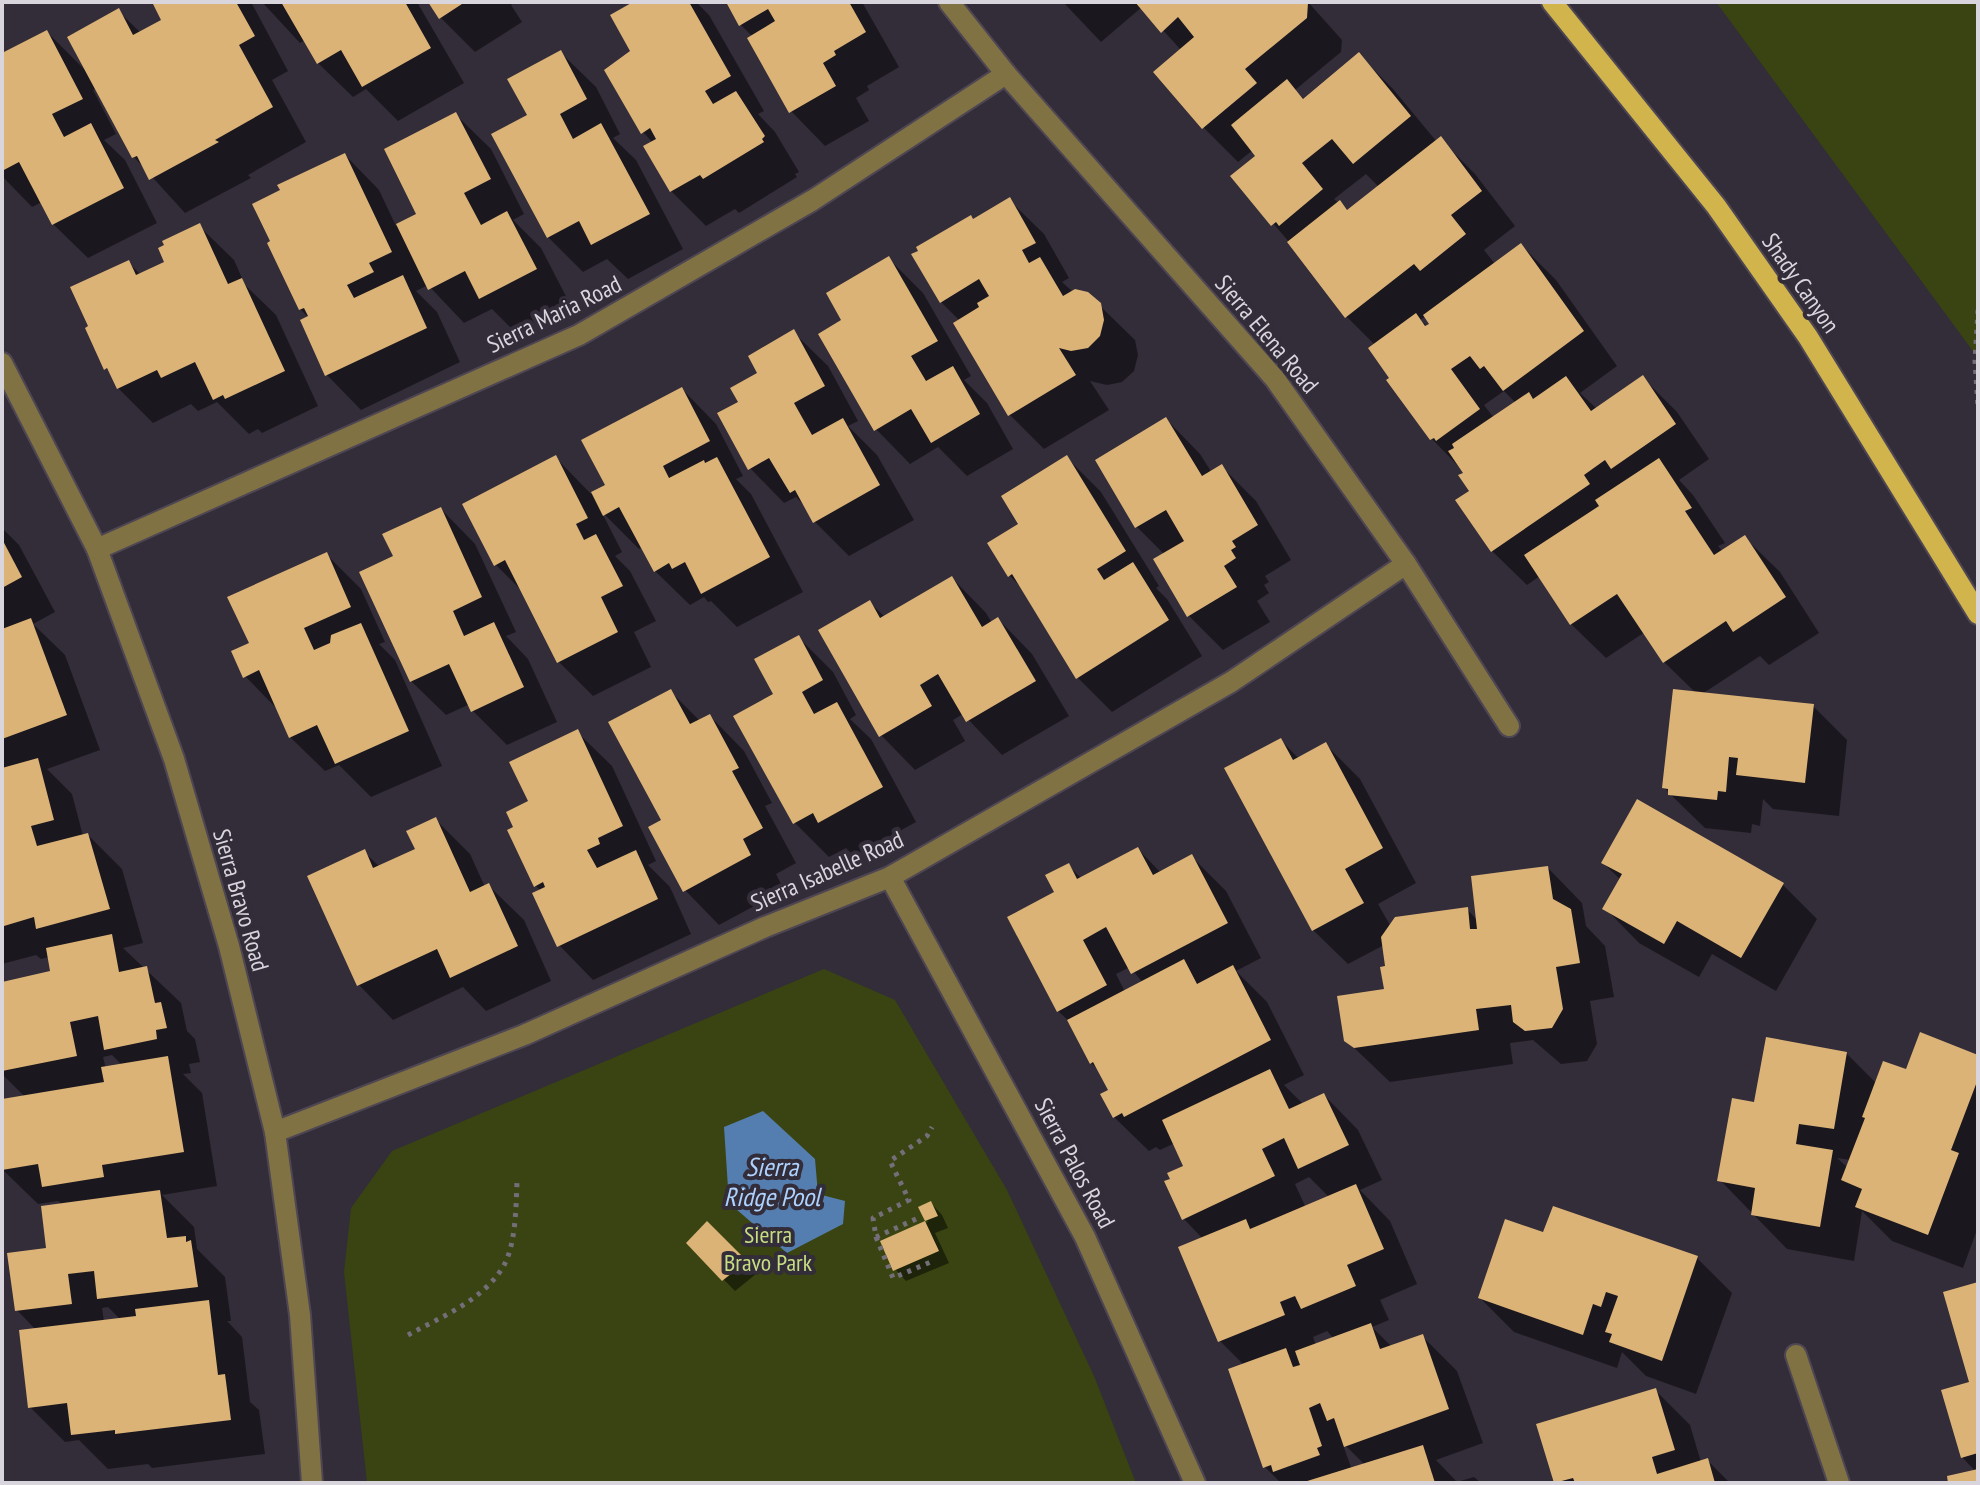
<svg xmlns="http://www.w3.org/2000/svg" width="1980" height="1485" viewBox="0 0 1980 1485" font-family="'PT Sans Narrow',sans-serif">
<rect width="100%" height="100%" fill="#332c39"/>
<g fill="#394412">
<path d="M1716,2H1978V358Z"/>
<path d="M824,969L895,1000L1007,1190L1094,1376L1136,1483H367L344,1272L351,1208L392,1151Z"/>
</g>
<path fill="#557eb0" d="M763,1111L815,1159L818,1194L845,1201L843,1224L787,1253L729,1203L724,1127Z"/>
<g fill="#0007" fill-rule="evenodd">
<path d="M154,2H251L288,71L272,80L306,142L248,175L251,178L185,213L134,157L97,88L93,90L116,134L104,140L125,160L157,223L88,258L53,224L42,202L32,207L2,176V55L47,32L87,72L118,11L141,33L164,21Z"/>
<path d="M262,2H417L464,83L398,121L366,89L353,97L318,63L305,40L300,43Z"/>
<path d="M431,2H515L511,5L522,22L475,52L440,17Z"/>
<path d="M637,2H696L709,15L764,111L758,114L775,132L799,172L795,174L797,177L739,213L735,209L706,226L671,191L653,143L643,132L633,51Z"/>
<path d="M728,2H862L899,67L867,86L869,90L856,98L869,121L825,146L791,111L753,37L741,25Z"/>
<path d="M1063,2H1308L1342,40L1341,52L1295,90L1305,100L1359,55L1393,89L1437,142L1440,139L1475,174L1515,226L1484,250L1495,264L1521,245L1556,280L1617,366L1580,393L1597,409L1642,377L1677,412L1709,459L1679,480L1693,495L1725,543L1718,546L1723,552L1745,538L1780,572L1819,633L1769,665L1760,656L1702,694L1813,706L1847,740L1839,816L1773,809L1763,799L1760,826L1752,824L1751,833L1705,828L1670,794L1664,787L1696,693L1664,662L1645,632L1606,658L1571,624L1540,576L1527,585L1492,551L1466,474L1432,439L1392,378L1375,345L1347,317L1289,242L1233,176L1258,156L1253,150L1238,162L1204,128L1156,72L1181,50L1142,7L1101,42ZM1366,174L1379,187L1348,211L1334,199ZM1426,316L1432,324L1428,327L1420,320ZM1504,391L1516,403L1494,418L1484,405Z"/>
<path d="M561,53L596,87L620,134L613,138L636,160L683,249L628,279L607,259L583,272L548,237L494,135L529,116Z"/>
<path d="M456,115L491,149L524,214L513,220L541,248L570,304L515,332L492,309L464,323L428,285L416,291L437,312L460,362L361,410L327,375L309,318L300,309L345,155L379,190L396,226L419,215Z"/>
<path d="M1009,200L1044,234L1069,278L1062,282L1073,292L1099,305L1135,340L1138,355L1134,371L1122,382L1107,385L1090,381L1109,410L1044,449L1010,415L960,321L941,302L974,221Z"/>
<path d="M199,226L234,260L245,285L276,315L318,406L262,433L258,429L249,434L217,402L198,411L191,404L153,423L118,388L113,376L106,368L128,262L141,275L167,263Z"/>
<path d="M889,259L923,293L971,376L964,380L987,403L1013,449L967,476L938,447L910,464L876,429L844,321Z"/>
<path d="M793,332L828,366L858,421L848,426L877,455L914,520L849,556L815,522L807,508L796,497L784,503L750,468L741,403L760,374Z"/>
<path d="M682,389L716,424L743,476L736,479L751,494L803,592L737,627L711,601L708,602L704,597L690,605L655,571L643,547L639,549L601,511L622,552L615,556L630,571L656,621L634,632L651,667L593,696L559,662L524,593L496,565L465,505L556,458L591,494L607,486Z"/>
<path d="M1166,419L1200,454L1212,473L1222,467L1256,501L1291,560L1265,576L1269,582L1264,585L1269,593L1257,601L1270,622L1223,650L1188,615L1164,554L1137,527Z"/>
<path d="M1066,457L1101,492L1159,586L1156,588L1167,599L1202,656L1112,712L1078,678L1022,588L1010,576L1021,525Z"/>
<path d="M441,509L475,544L516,632L506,636L528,659L557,722L507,745L473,711L470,704L446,715L411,681L395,557Z"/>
<path d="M2,528L19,545L55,612L33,624L65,655L100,750L47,769L72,794L83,836L88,835L122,869L143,943L123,948L181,1003L187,1031L195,1039L200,1062L189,1064L191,1073L183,1074L202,1093L217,1186L162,1195L194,1227L197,1249L225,1277L231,1321H227L242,1337L250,1402L259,1410L265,1454L152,1468L148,1464L108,1469L79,1440L65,1442L30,1407L36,1330L17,1310L48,1250L63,1205L58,1201L38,1204L3,1170L2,1161V1101L25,1097L2,1074V984L53,973L50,957L41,959L36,955L2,964ZM112,1055L123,1066L106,1069L103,1057ZM108,1307L121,1320L104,1322L102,1308Z"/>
<path d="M326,554L361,589L385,642L379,644L395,660L442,766L371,797L339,765L325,771L290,737L279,711L245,676L251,644Z"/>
<path d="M952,578L986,613L992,623L998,619L1032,654L1069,716L1002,755L963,714L953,720L965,741L915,770L881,735L869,602L885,617Z"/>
<path d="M798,637L833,672L856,715L850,719L871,739L916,822L854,856L846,848L829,857L794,822L776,695Z"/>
<path d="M670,691L700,721L710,716L744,751L772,803L765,806L796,863L776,874L784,890L719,925L685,890L663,821Z"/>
<path d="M577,732L612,766L656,861L648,865L670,887L691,934L593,980L559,945L541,891L535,885L516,828Z"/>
<path d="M1281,740L1299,759L1326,745L1360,779L1416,883L1378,904L1391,927L1467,909L1478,921L1548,868L1582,903L1586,926L1605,946L1614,997L1590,1001L1597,1044L1587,1061L1561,1064L1533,1040L1510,1043L1513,1064L1390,1082L1346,1040L1386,991L1384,945L1348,964L1313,930Z"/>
<path d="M436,820L470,854L485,887L489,886L524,920L551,981L486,1011L463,987L393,1020L359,985L309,877L364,852L380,867L417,850Z"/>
<path d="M1138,849L1161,873L1192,857L1226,891L1261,958L1236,971L1267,1002L1304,1075L1284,1085L1304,1105L1324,1095L1358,1130L1382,1180L1360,1190L1390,1221L1417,1284L1380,1300L1389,1320L1372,1327L1392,1347L1422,1336L1457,1371L1483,1443L1436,1460L1457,1482L1474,1477L1481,1483H1281L1265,1467L1244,1365L1220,1341L1181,1248L1203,1239L1184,1219L1172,1180L1186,1167L1175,1143L1160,1150L1156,1147L1149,1151L1114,1117L1110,1090L1100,1071L1091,1063L1071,1023L1058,1011L1057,893L1068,865L1082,879ZM1130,967L1143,983L1125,992L1116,974ZM1309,1177L1330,1198L1306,1208L1295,1184ZM1327,1331L1334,1339L1316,1345L1313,1337ZM1342,1442L1365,1465L1352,1470Z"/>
<path d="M1603,863L1782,884L1817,919L1776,991L1712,954L1699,977L1639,943L1605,908L1621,880Z"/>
<path d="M1846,1053L1876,1083L1978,1057V1227L1963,1268L1892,1241L1862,1211L1854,1261L1787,1249L1720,1180L1756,1104ZM1837,1158L1851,1160L1848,1168Z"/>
<path d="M931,1203L942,1215L948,1228L935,1233L949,1263L906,1281L895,1269L883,1242L928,1222L921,1208Z"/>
<path d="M707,1224L756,1274L735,1291L688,1243Z"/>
<path d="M1545,1235L1697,1258L1732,1293L1696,1394L1646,1376L1622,1352L1617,1368L1514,1332L1480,1298Z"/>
<path d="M1978,1284V1483H1950L1976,1472L1962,1457L1971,1383Z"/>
<path d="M1656,1391L1690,1425L1701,1462L1707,1460L1730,1483H1556L1539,1426Z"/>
</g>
<g fill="#dbb377">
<path d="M152,2H236L255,36L239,45L273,107L215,140L219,142L149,180L137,156L132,158L67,37L119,8L133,35L161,20Z"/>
<path d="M281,2H405L431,48L362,87L341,50L317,64Z"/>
<path d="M428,2H465L439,19Z"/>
<path d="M633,2H689L731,76L705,91L713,104L736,91L765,136L762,139L764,142L703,179L700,175L670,192L643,146L656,139L650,128L641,134L604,70L630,51L610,15Z"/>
<path d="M726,2H849L866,32L834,51L836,55L823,63L836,86L789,113L747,38L775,21L768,9L739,26Z"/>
<path d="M1135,2H1307L1308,3L1307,18L1245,69L1257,83L1202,129L1153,72L1194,37L1178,17L1161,33Z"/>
<path d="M47,30L83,99L52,114L64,137L91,123L124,188L52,225L19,162L2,171V53Z"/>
<path d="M561,50L587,99L560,114L573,139L601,123L650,214L591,245L579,221L547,238L491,134L527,115L507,79Z"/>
<path d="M1359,52L1411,116L1353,164L1332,139L1302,163L1323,189L1279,226L1276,222L1271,226L1230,176L1255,156L1231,125L1287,79L1303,99Z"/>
<path d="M456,112L491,179L464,193L481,225L507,211L537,269L479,299L465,271L428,290L396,224L416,214L384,149Z"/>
<path d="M1441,136L1482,191L1451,215L1466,234L1420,271L1414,264L1345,318L1287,242L1340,200L1347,210Z"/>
<path d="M345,153L392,252L369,263L374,272L347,285L354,298L403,275L427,328L325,376L300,320L308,316L304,308L299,310L267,243L270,241L252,204L280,190L277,185Z"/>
<path d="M1010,197L1036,243L1022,250L1029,263L1040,257L1063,296L1075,289L1088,292L1101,303L1104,320L1100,336L1088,348L1071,351L1059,348L1076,375L1008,416L953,323L979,307L977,303L989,296L979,279L940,303L911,254L918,251L916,247L971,215L973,219Z"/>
<path d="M200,223L228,284L242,278L285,371L225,399L223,395L213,400L195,362L161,378L157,370L117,389L107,368L104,370L85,328L88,326L70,287L129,260L136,275L164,262L158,248L164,245L162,241Z"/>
<path d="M1521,243L1584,331L1503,391L1484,366L1480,369L1470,356L1451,369L1480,409L1436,441L1434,438L1430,440L1386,380L1389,378L1368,348L1416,313L1425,326L1429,324L1423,315Z"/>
<path d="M889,256L938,341L911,356L926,381L953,366L980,414L931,443L911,409L874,431L818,334L841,320L826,293Z"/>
<path d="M794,329L825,386L794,403L812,435L843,418L880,485L813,523L795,490L790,493L769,458L748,470L717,413L738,402L730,388L757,373L748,356Z"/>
<path d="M1643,375L1676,424L1611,469L1605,460L1584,475L1590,484L1491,552L1455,500L1469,491L1458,475L1463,473L1448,451L1454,448L1452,444L1529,392L1533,399L1566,376L1591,411Z"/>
<path d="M682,387L710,441L663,466L669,478L704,460L705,463L717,457L770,557L701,594L685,562L672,569L669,563L654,572L619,507L603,516L591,492L605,485L581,440Z"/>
<path d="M1166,417L1202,476L1222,464L1258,525L1232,541L1236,547L1231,550L1236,558L1224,566L1237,587L1187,617L1153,559L1184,541L1166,510L1135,528L1095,460Z"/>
<path d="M556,455L588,518L576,524L584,540L596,534L623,586L601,597L618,632L557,663L505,560L494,566L462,504Z"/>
<path d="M1067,455L1126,551L1097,569L1104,580L1133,562L1169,620L1076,679L1012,574L1008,577L987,543L1018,524L1001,496Z"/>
<path d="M1659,458L1692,508L1685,511L1714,555L1745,535L1786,597L1733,632L1726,621L1663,663L1617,594L1570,625L1524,555L1599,506L1595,500Z"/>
<path d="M441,507L482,597L453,611L464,636L494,622L524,687L471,712L449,664L410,682L359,572L393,556L382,534Z"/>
<path d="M2,539L22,577L2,588Z"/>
<path d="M327,552L351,607L304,628L314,650L330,643L331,635L361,623L409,731L335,764L317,725L289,738L259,670L243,678L231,651L249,643L227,597Z"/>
<path d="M952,576L982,627L998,617L1036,681L966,722L938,674L920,685L932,706L879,737L818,630L870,600L880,618Z"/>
<path d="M31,618L67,715L2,739V629Z"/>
<path d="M799,635L823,680L802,692L814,714L837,702L883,787L818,823L813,813L793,824L733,716L773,694L754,659Z"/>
<path d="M671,689L690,724L710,714L739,768L732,771L763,828L743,839L751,855L683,892L648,827L661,820L608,722Z"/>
<path d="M1673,689L1814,704L1805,783L1736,775L1738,758L1729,757L1726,792L1718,791L1717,800L1668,795V789L1662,788Z"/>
<path d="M578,729L623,826L598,838L600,844L587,850L597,868L636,850L658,899L557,947L532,893L545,887L543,882L534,887L507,830L513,827L506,812L528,801L509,762Z"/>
<path d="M1281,738L1293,760L1326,742L1383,848L1345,869L1364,903L1312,931L1224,768Z"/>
<path d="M38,758L54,820L31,826L37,846L88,833L110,909L36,929L34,917L4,926L2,920V768Z"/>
<path d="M1637,799L1784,883L1741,958L1677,921L1664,944L1602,909L1622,874L1601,863Z"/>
<path d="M436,817L470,892L489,883L518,946L450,978L437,949L357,986L307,876L365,849L373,868L415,849L406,831Z"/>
<path d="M1138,847L1153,875L1192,854L1228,923L1131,974L1106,927L1083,940L1107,985L1057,1012L1007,917L1054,892L1045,875L1069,863L1077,879Z"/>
<path d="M1548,866L1553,899L1571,909L1580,963L1556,967L1563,1009L1552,1028L1525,1031L1513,1022L1511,1005L1476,1009L1479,1030L1354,1048L1344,1041L1337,996L1384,989L1380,967L1385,966L1381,937L1395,917L1468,907L1470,929H1477L1471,876Z"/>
<path d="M112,934L119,972L147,966L155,1003L161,1002L167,1028L156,1030L157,1039L104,1050L98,1016L70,1022L77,1056L2,1071V982L50,971L46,948Z"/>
<path d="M1184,959L1197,984L1233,965L1271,1040L1124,1117L1122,1113L1113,1118L1100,1094L1108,1090L1093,1062L1090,1064L1067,1020Z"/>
<path d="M1920,1032L1978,1055V1079L1951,1150L1959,1153L1928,1235L1855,1207L1862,1189L1841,1180L1865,1118L1862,1117L1883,1061L1906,1069Z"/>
<path d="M1766,1037L1847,1052L1834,1129L1799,1124L1796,1144L1833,1150L1820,1227L1751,1215L1755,1188L1717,1181L1732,1098L1754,1102Z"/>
<path d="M168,1056L184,1152L102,1165L104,1177L42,1187L38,1164L2,1170V1099L104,1082L101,1067Z"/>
<path d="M1270,1069L1289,1109L1324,1093L1349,1145L1298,1169L1284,1138L1262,1149L1275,1176L1182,1220L1164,1181L1170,1179L1167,1173L1183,1166L1162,1120Z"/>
<path d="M1356,1184L1384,1249L1347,1265L1356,1286L1301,1309L1295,1296L1280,1302L1285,1315L1218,1342L1178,1247L1246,1219L1250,1229Z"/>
<path d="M160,1190L167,1238L186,1236V1242L191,1240L198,1287L97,1299L94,1271L68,1274L72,1304L15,1311L7,1253L46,1248L41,1206Z"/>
<path d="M931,1201L938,1216L925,1221L918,1207Z"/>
<path d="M1553,1206L1698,1256L1662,1361L1609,1342L1612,1334L1605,1332L1618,1296L1606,1292L1601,1307L1593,1304L1583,1335L1478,1298L1505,1219L1543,1232Z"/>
<path d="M707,1221L747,1261L722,1281L686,1243Z"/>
<path d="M925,1221L939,1251L893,1271L880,1241Z"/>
<path d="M1978,1282V1453L1961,1458L1941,1390L1969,1382L1943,1292Z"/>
<path d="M209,1300L218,1375L225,1374L231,1420L115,1434V1430L71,1435L67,1403L28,1408L19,1330L136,1316L135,1309Z"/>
<path d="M1371,1323L1380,1349L1423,1334L1449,1409L1344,1447L1334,1418L1327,1421L1320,1403L1309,1408L1322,1446L1317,1448L1320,1455L1273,1472L1271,1465L1263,1468L1228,1369L1286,1348L1293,1367L1300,1365L1295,1351Z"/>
<path d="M1656,1388L1675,1450L1652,1457L1657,1474L1708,1458L1715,1483H1575L1573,1478L1554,1483L1536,1424Z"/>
<path d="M1423,1445L1435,1483H1305L1304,1482Z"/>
<path d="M1978,1469V1483H1948L1947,1476Z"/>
</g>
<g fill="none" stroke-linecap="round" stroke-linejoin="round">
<g stroke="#4e4753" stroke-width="24">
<g id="minor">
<path d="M949,2L1006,74L1275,379L1406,564L1509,726"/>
<path d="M2,363L97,549L174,759L229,946L275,1132L300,1315L312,1483"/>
<path d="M97,549L579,335L813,200L1006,74"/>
<path d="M890,877L1085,1237L1195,1483"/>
<path d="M275,1132L524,1035L765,927L890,877L1231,682L1406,564"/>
<path d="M1796,1355L1839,1483"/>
</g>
</g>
<g stroke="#4e4753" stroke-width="24">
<path id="major" d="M1552,2L1716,206L1808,337L1978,614"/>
</g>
<g stroke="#746e79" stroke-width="5" stroke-dasharray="4 6" stroke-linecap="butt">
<path d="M1978,310L1975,361L1978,407"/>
<path d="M916,1219L876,1237L873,1218L909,1200L890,1161L927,1136L932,1127"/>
<path d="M876,1237L893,1278L933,1261"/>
<path d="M408,1335C441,1317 482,1301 503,1267C516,1245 516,1206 517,1182"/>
</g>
<use href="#minor" stroke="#807243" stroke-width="20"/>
<use href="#major" stroke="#d1b44b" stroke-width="20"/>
</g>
<g text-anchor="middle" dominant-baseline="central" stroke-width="8" stroke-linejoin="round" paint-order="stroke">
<g font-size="24" fill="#d9d5dd" stroke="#332c39">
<text transform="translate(1801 283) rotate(55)">Shady Canyon</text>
<text transform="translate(554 314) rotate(-26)">Sierra Maria Road</text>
<text transform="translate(1267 334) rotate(50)">Sierra Elena Road</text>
<text transform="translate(827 871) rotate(-24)">Sierra Isabelle Road</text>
<text transform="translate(241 900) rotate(74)">Sierra Bravo Road</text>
<text transform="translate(1075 1163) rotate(62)">Sierra Palos Road</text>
</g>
<g font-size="24" fill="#c6de82" stroke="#332c39">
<text x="768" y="1234">Sierra<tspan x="768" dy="28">Bravo Park</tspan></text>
</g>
<g font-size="26" font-style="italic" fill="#aed2fe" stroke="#332c39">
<text x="772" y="1166">Sierra<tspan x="772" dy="30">Ridge Pool</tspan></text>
</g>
</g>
<rect width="1980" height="1485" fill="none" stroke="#d9d5dd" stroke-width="8"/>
</svg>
